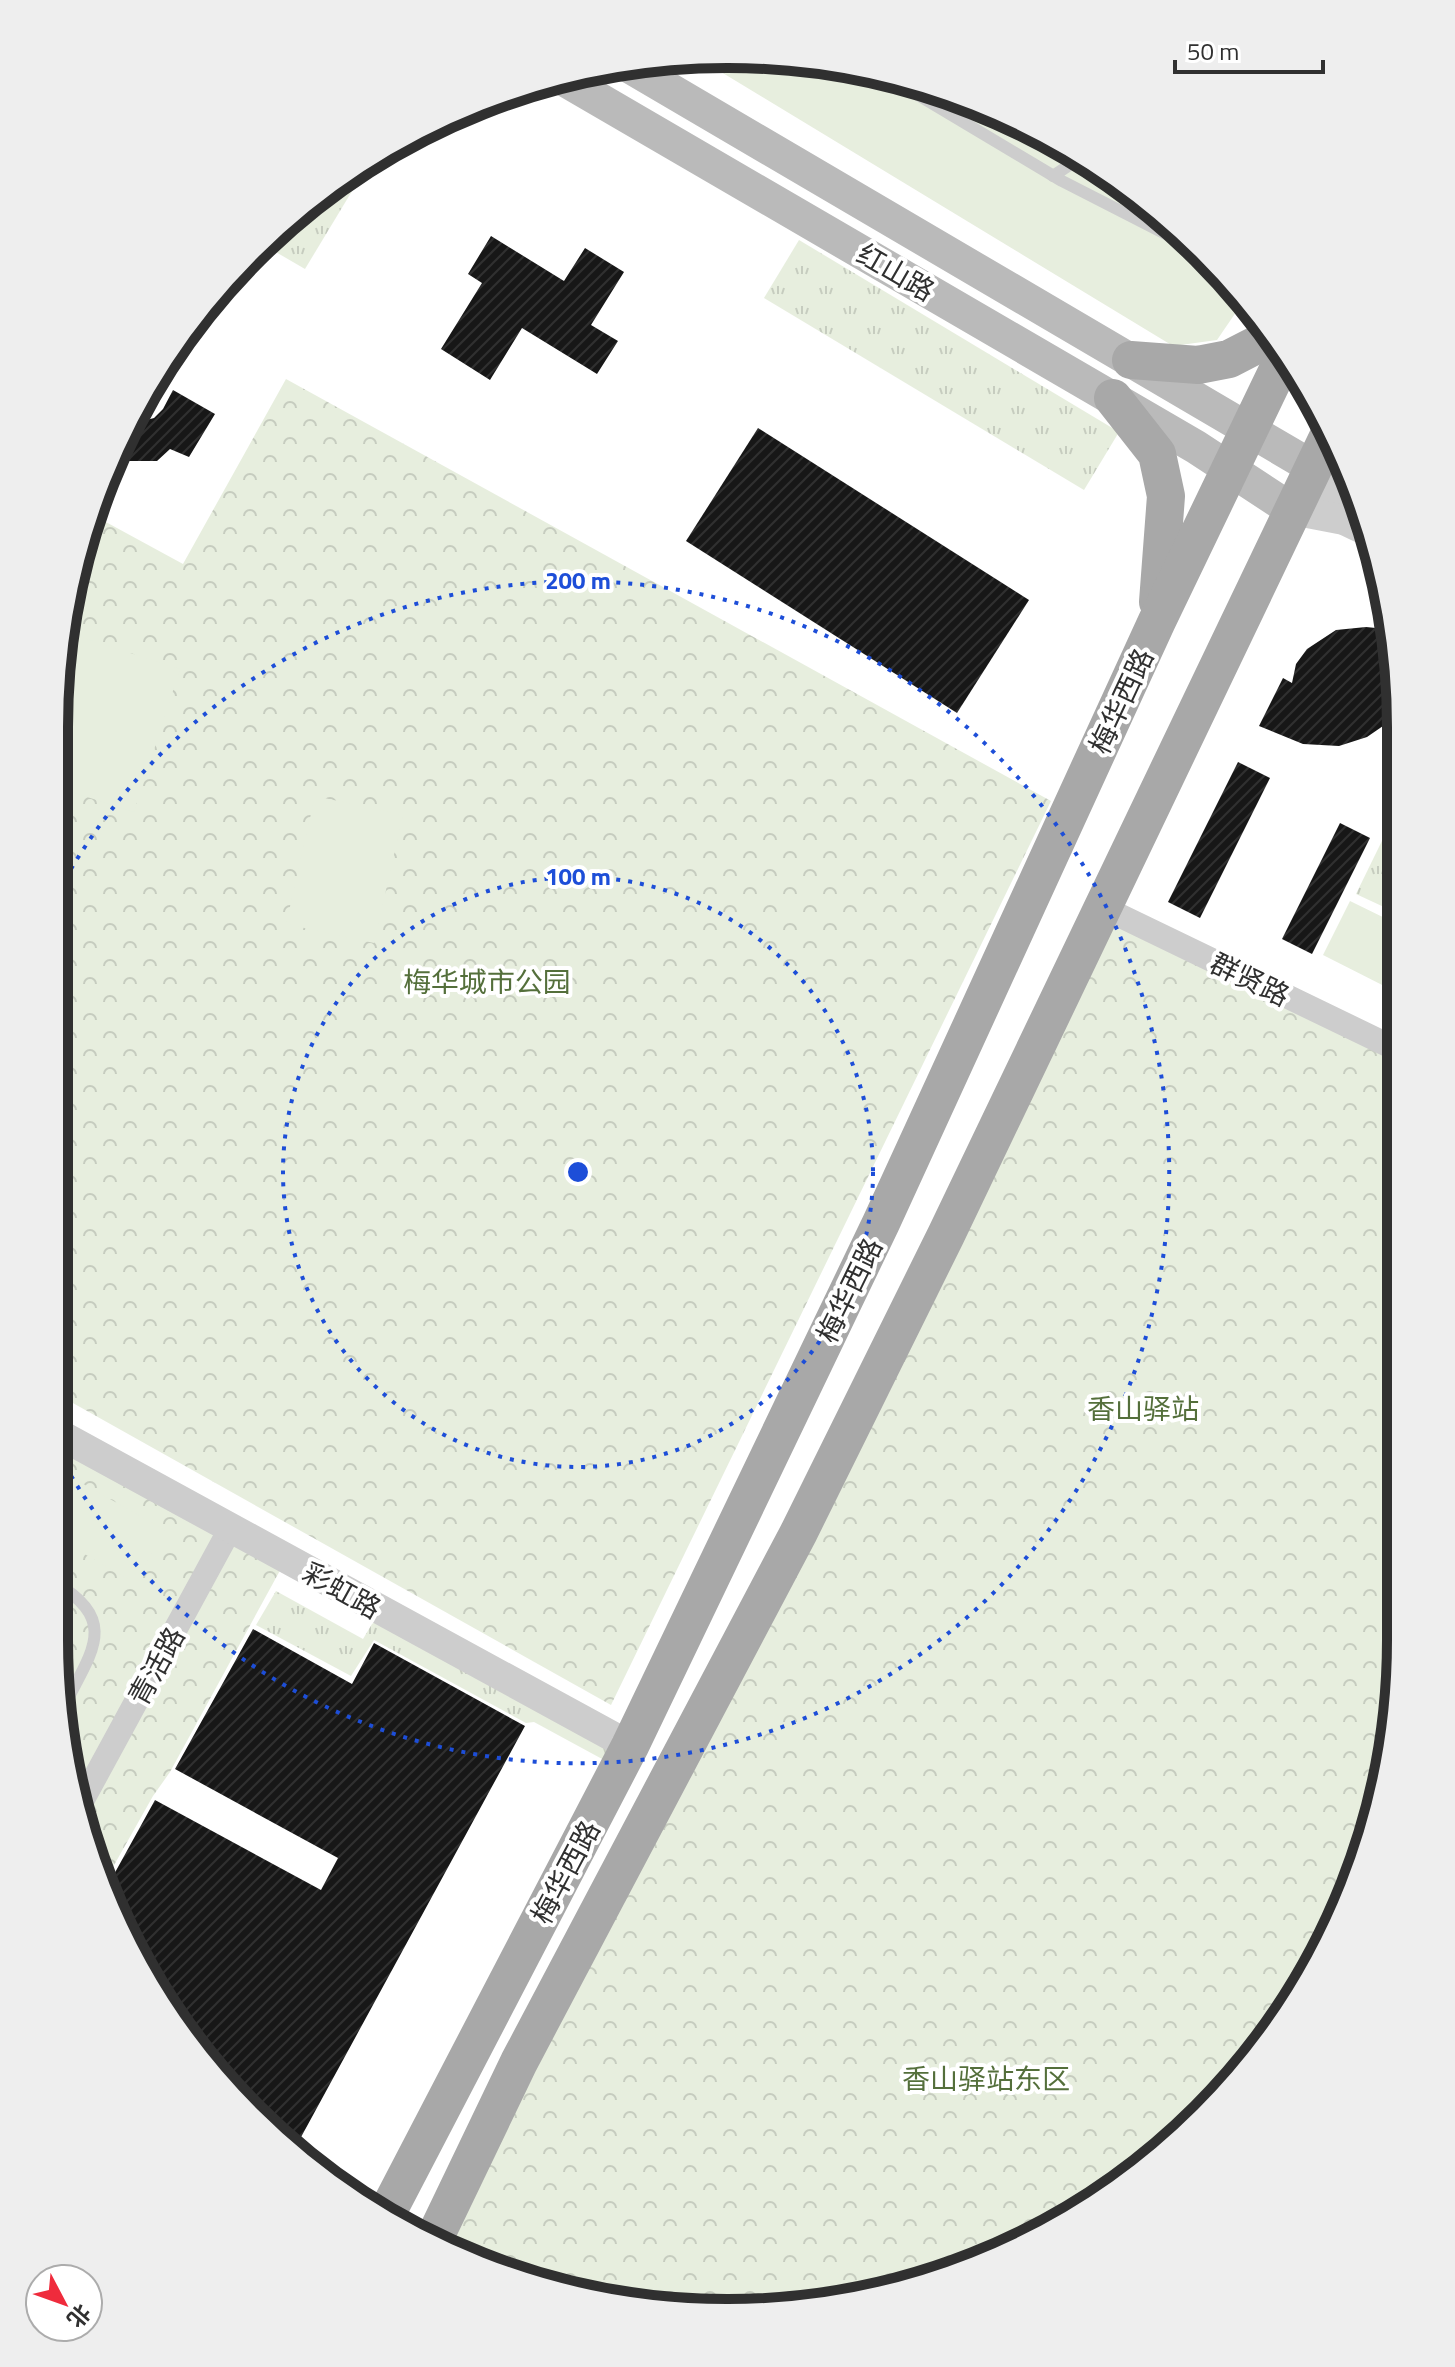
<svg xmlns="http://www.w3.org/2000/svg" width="1455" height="2367" viewBox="0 0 1455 2367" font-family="'Titillium Web','Noto Sans SC',sans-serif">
<defs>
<pattern id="grass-tufts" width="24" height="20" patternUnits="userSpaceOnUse" patternTransform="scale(2)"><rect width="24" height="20" fill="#e7eede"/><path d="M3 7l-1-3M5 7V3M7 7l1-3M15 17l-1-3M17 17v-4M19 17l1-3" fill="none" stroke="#c6ccbf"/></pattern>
<pattern id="forest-crowns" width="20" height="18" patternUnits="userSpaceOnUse" patternTransform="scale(2)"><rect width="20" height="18" fill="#e7eede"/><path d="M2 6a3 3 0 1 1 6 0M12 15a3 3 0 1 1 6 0" fill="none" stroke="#c6ccbf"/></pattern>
<pattern id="building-hatch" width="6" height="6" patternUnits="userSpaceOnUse" patternTransform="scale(2)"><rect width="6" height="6" fill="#171717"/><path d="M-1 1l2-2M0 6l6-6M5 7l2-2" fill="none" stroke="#303030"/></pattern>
</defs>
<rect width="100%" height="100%" fill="#fff"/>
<g fill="url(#grass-tufts)">
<path d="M372,158L305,269L262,244L283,221Z"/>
<path d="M799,240L1119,432L1084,490L764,298Z"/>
<path d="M1399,806V914L1356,894Z"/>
<path d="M276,1591L363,1639L378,1614L624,1747L615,1766L534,1722L526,1723L374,1640L351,1676L256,1625Z"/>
</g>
<g fill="url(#forest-crowns)">
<path d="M286,379L1051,801L611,1705L55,1393L60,640L93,515L183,564Z"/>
<path d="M1102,907L1398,1050L1395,1727L1350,1897L1262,2049L1137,2174L944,2277L727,2313L511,2277L436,2237Z"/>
<path d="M55,1433L230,1530L81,1802L54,1639Z"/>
<path d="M232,1537L283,1565L170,1772L153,1796L104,1883L90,1856L82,1810Z"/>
</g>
<g fill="#e7eede">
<path d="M771,55L901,77L1025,123L1137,193L1234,284L1245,299L1217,340L1173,346L698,58Z"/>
<path d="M65,632L180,669L134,812L59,788L60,649Z"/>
<path d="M315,796L403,815L374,943L286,924Z"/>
<path d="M1350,901L1399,925L1398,993L1323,955Z"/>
<path d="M55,1468L165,1530L135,1583L55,1537Z"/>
</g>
<g fill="url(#building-hatch)">
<path d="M491,236L564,281L585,248L624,272L591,325L618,341L597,374L522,328L490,380L441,349L482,283L468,274Z"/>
<path d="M173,390L215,414L189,457L170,449L157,461H110L132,424L154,418L163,409Z"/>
<path d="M758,428L1029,600L957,713L686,541Z"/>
<path d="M1366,627L1376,628L1390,635L1400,683L1399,715L1367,737L1339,746L1303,744L1259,726L1283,678L1292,683L1296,664L1307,649L1336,630Z"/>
<path d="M1238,762L1270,778L1200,918L1168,902Z"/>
<path d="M1340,823L1370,838L1312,954L1282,939Z"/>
<path d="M253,1629L352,1684L374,1643L525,1726L294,2150L193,2049L107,1887L155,1800L321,1890L338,1858L175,1769Z"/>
</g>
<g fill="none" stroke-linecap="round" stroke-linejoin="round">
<g stroke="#cdcdcd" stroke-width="12">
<path d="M883,74L1062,181L1199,251"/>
<path d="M1053,176L1080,158"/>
<path d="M54,1582C119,1620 93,1650 65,1704"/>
</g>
<g stroke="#cdcdcd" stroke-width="24">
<path d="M1102,907L1398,1050"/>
<path d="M81,1803L230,1529"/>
</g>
<g stroke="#cdcdcd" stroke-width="30">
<path d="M1314,468L1344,520"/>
<path d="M1292,510L1344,520L1369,532"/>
<path d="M55,1432L630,1746"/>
</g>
<g stroke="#bababa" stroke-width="34">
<path d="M624,63L1314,468"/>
<path d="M562,78L1196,447L1292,510"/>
</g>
<g stroke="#a8a8a8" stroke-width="38">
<path d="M1131,360L1198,365L1229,359L1272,337"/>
<path d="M1113,398L1157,454L1166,496L1158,602"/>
<path d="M388,2211L630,1746L881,1223L1157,621L1285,355"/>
<path d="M435,2237L519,2062L799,1532L946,1235L1330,433"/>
</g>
</g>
<g fill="none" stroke="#1d4ed8" stroke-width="4" stroke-dasharray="4 8">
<circle cx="578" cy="1172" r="295"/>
<path d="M59 890A591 591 0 1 1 56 1449"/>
</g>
<g text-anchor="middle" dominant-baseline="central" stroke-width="8" stroke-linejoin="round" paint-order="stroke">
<g font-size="28" fill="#303030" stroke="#fff">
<text transform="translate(896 272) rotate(30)">红山路</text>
<text transform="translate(1121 701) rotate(-65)">梅华西路</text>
<text transform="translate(1250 979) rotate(26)">群贤路</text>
<text transform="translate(849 1290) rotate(-64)">梅华西路</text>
<text transform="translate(342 1590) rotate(29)">彩虹路</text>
<text transform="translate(156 1666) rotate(-61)">青活路</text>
<text transform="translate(565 1872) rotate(-62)">梅华西路</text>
</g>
<g font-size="28" fill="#546f3b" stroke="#fff">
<text x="487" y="981">梅华城市公园</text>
<text x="1143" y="1408">香山驿站</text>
<text x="986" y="2078">香山驿站东区</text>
</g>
</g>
<path d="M0 0H1455V2367H0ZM727 68H728A659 659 0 0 1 1387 727V1640A659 659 0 0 1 728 2299H727A659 659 0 0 1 68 1640V727A659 659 0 0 1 727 68Z" fill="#eee" fill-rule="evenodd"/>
<path fill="none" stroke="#303030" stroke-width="10" d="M727 68H728A659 659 0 0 1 1387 727V1640A659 659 0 0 1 728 2299H727A659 659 0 0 1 68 1640V727A659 659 0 0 1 727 68Z"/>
<circle cx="578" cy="1172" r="12" fill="#1d4ed8" stroke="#fff" stroke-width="4"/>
<g font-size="24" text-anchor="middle" font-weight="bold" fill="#1d4ed8" stroke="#fff" stroke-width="8" stroke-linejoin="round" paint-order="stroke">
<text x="578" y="589">200 m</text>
<text x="578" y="885">100 m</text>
</g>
<g transform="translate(64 2303) rotate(131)"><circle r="38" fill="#ffffff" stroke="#acacac" stroke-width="2"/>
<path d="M0-6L14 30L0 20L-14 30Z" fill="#ef2b3c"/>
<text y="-12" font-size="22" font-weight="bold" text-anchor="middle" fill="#303030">北</text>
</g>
<path d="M1175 60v12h148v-12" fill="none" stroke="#303030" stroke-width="4"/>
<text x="1187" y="60" font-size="24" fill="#303030" stroke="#ffffff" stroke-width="6" paint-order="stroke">50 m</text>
</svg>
